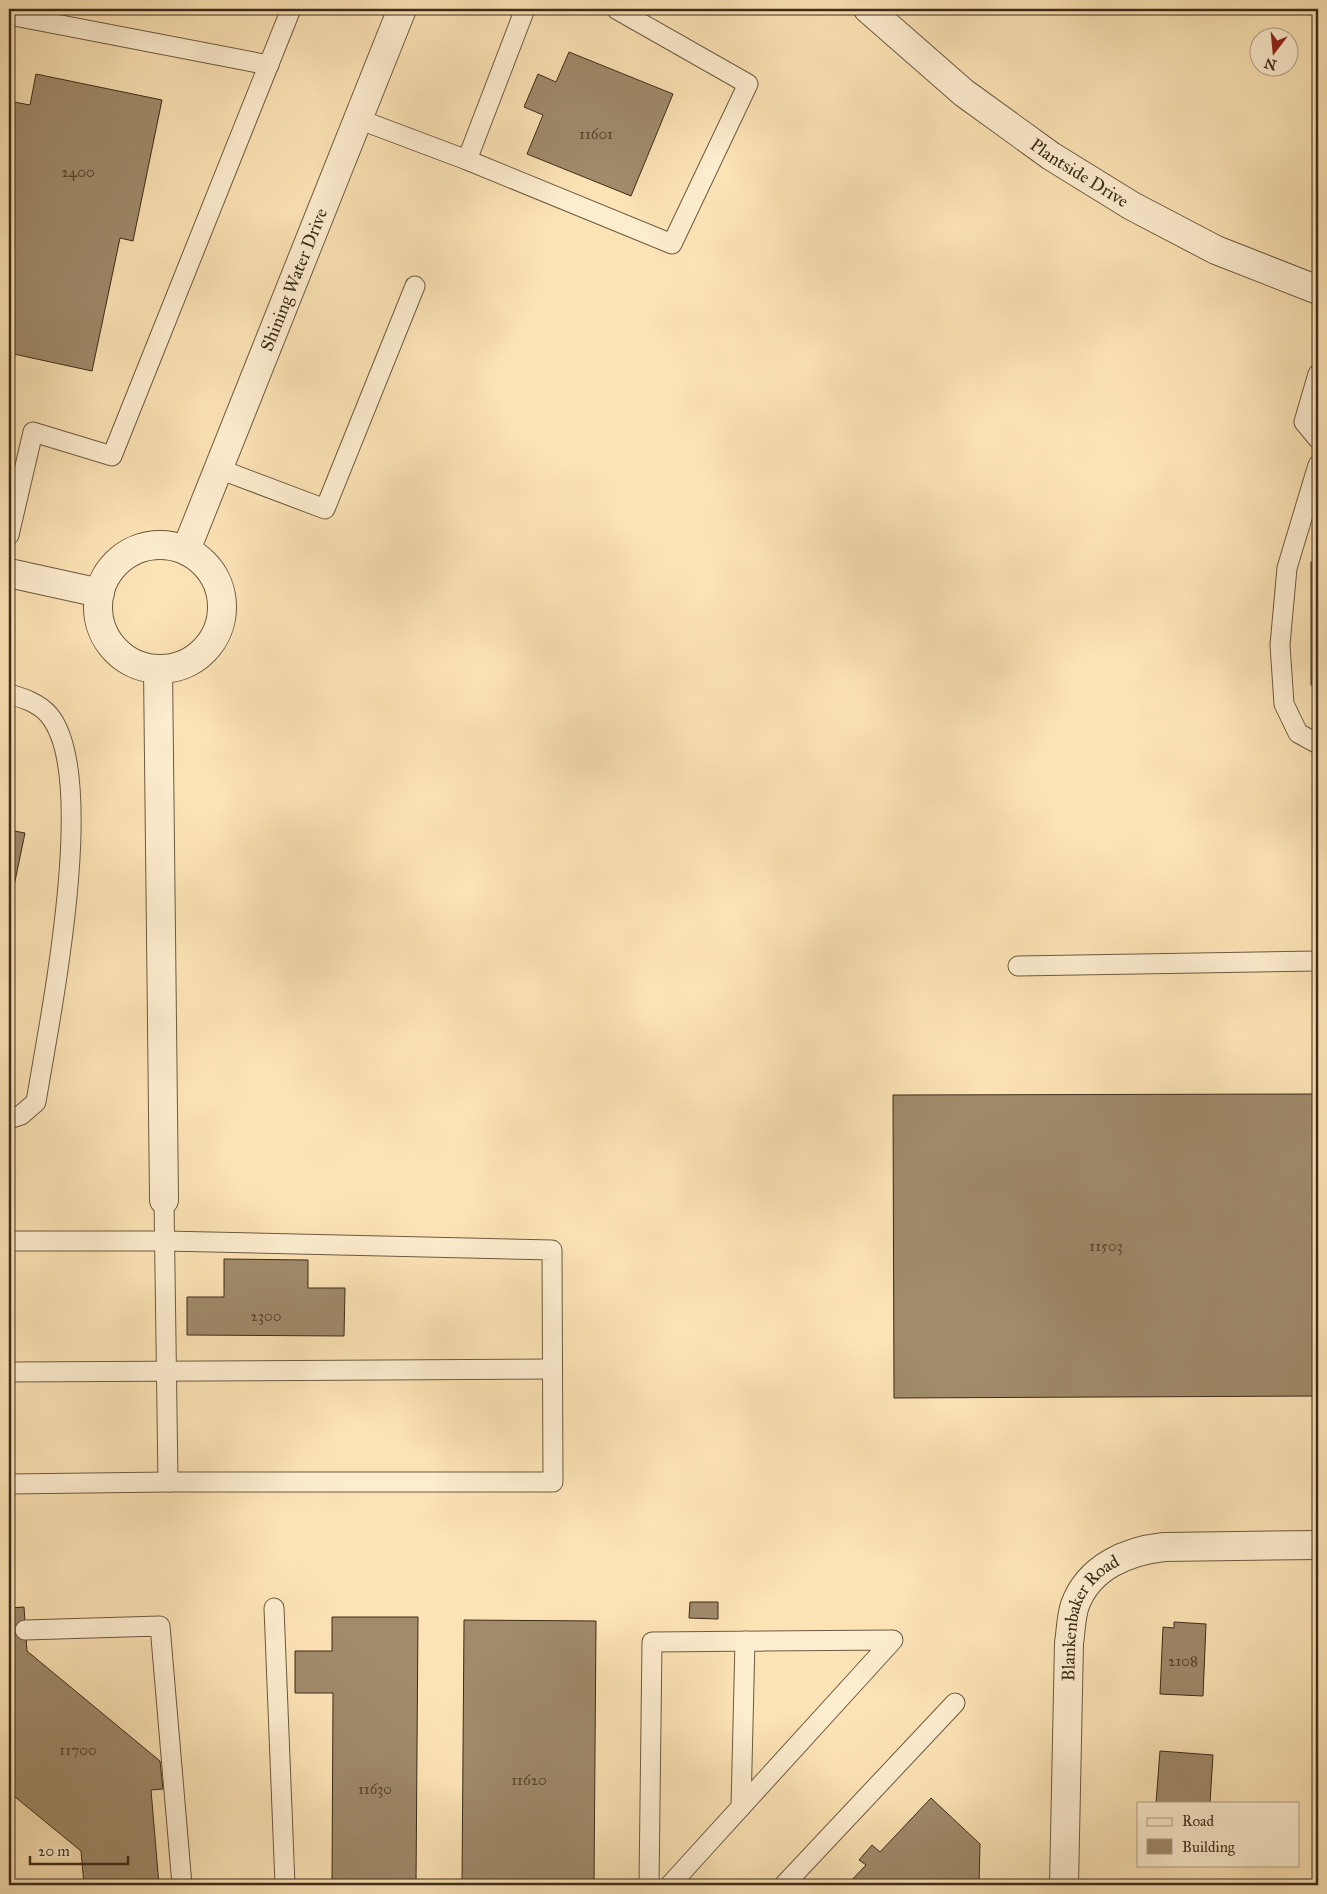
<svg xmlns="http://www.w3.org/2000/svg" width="1327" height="1894" viewBox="0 0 1327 1894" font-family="'IM FELL Great Primer',serif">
<rect width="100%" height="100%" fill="#fce3b5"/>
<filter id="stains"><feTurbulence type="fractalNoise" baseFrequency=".004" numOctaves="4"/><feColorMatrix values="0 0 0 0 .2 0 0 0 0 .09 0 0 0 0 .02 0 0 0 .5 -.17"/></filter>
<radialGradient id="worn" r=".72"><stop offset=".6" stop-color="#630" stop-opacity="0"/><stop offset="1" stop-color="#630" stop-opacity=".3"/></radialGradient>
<g fill="#a08b6b" stroke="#3d2c1a">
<path d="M569,52L673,94L631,196L527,154L543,115L524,107L538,74L556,82Z"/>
<path d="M36,74L162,100L133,241L120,238L92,371L9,353V101L30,105Z"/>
<rect x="1311" y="562" width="7" height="123"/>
<path d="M9,830L25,833L9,910Z"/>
<path d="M1318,1094V1396L894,1398L893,1095Z"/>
<path d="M224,1259L308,1260V1288H345L344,1336L187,1335V1297H224Z"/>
<path d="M690,1602H718V1619L689,1618Z"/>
<path d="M24,1607L27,1651L160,1761L163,1789L151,1790L159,1885H84L81,1851L9,1792V1608Z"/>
<path d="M332,1617H418L416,1885H332L333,1693H295V1651H332Z"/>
<path d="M464,1620L596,1621L594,1885H462Z"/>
<path d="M1174,1622L1206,1624L1203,1696L1160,1694L1163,1627L1174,1628Z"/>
<path d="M1160,1751L1213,1755L1210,1803H1156Z"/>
<path d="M931,1798L980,1844L979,1885H847L866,1865L859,1860L872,1845L880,1852Z"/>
</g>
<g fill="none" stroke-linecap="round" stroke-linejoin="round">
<g stroke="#6d5a41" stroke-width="21">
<g id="service">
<path d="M9,15L269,65"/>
<path d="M358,119L467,160L672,244L748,84L616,9"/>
<path d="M467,160L525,9"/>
<path d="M1318,374L1304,422L1318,439"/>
<path d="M1318,465L1287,568L1280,645L1284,704L1298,733L1318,744"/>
<path d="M219,469L325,509L415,286"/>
<path d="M9,535L33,432L112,456L291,9"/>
<path d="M9,694C23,698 39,703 49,715C100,776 49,1022 36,1102L21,1115L9,1119"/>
<path d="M1018,966L1318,961"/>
<path d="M9,1241H165L552,1250L553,1482H168L164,1200"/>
<path d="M9,1372L552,1369"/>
<path d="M9,1484L168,1482"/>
<path d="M274,1608L285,1885"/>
<path d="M25,1630L160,1626L182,1885"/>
<path d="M741,1807L745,1641"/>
<path d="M649,1885L652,1642L893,1640L670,1885"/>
<path d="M784,1885L955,1703"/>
</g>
</g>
<g stroke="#6d5a41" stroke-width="30">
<g id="minor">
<circle cx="160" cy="607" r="62"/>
<path id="s1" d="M186,550L402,9"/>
<path d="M9,573L100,593"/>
<path d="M158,669L164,1200"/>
<path id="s2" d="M1064,1885L1069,1643C1071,1631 1071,1616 1075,1605C1089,1567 1127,1551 1164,1547L1318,1545"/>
</g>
</g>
<g stroke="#6d5a41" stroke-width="30">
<g id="tertiary">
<path id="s3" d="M868,9L964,93L1051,156L1132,206L1216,250L1318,290"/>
</g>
</g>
<use href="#service" stroke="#fdedcf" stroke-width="19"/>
<use href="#minor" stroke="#fdedcf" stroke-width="28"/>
<use href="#tertiary" stroke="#fdedcf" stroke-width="28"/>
</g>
<g text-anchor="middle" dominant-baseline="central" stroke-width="4" stroke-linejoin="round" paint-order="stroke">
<g font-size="15" fill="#56442e">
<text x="596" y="134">11601</text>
<text x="78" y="172">2400</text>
<text x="1106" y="1246">11503</text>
<text x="266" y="1316">2300</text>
<text x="1183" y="1661">2108</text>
<text x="78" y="1750">11700</text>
<text x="529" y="1780">11620</text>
<text x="375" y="1789">11630</text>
</g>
<g font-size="18" fill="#3d2c1a" stroke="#fdedcf">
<text stroke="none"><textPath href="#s3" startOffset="268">Plantside Drive</textPath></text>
<text stroke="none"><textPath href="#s1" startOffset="291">Shining Water Drive</textPath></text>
<text stroke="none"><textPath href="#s2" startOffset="274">Blankenbaker Road</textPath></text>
</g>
</g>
<rect width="1327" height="1894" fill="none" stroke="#fce3b5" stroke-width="30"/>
<rect x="10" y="10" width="1307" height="1874" fill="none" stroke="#3d2c1a" stroke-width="2.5"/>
<rect x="15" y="15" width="1297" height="1864" fill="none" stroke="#3d2c1a"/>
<rect x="1137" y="1802" width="162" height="65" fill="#fdedcf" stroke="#b0a087"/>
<rect x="1147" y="1818" width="25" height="8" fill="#fdedcf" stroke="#b0a087"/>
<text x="1182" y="1826" font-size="15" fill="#3d2c1a">Road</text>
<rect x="1147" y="1839" width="25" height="15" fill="#a08b6b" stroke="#b0a087"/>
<text x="1182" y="1852" font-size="15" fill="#3d2c1a">Building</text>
<g transform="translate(1274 52) rotate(196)"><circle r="24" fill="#fdedcf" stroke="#b0a087"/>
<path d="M0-4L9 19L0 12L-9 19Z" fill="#8f2418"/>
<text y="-8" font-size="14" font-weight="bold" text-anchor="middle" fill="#3d2c1a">N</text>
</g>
<path d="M30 1856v8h98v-8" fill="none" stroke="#3d2c1a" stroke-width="2.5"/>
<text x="38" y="1856" font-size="15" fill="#3d2c1a" stroke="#fdedcf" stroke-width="4" paint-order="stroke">20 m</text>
<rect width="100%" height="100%" filter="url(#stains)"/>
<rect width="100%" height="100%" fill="url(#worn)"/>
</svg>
